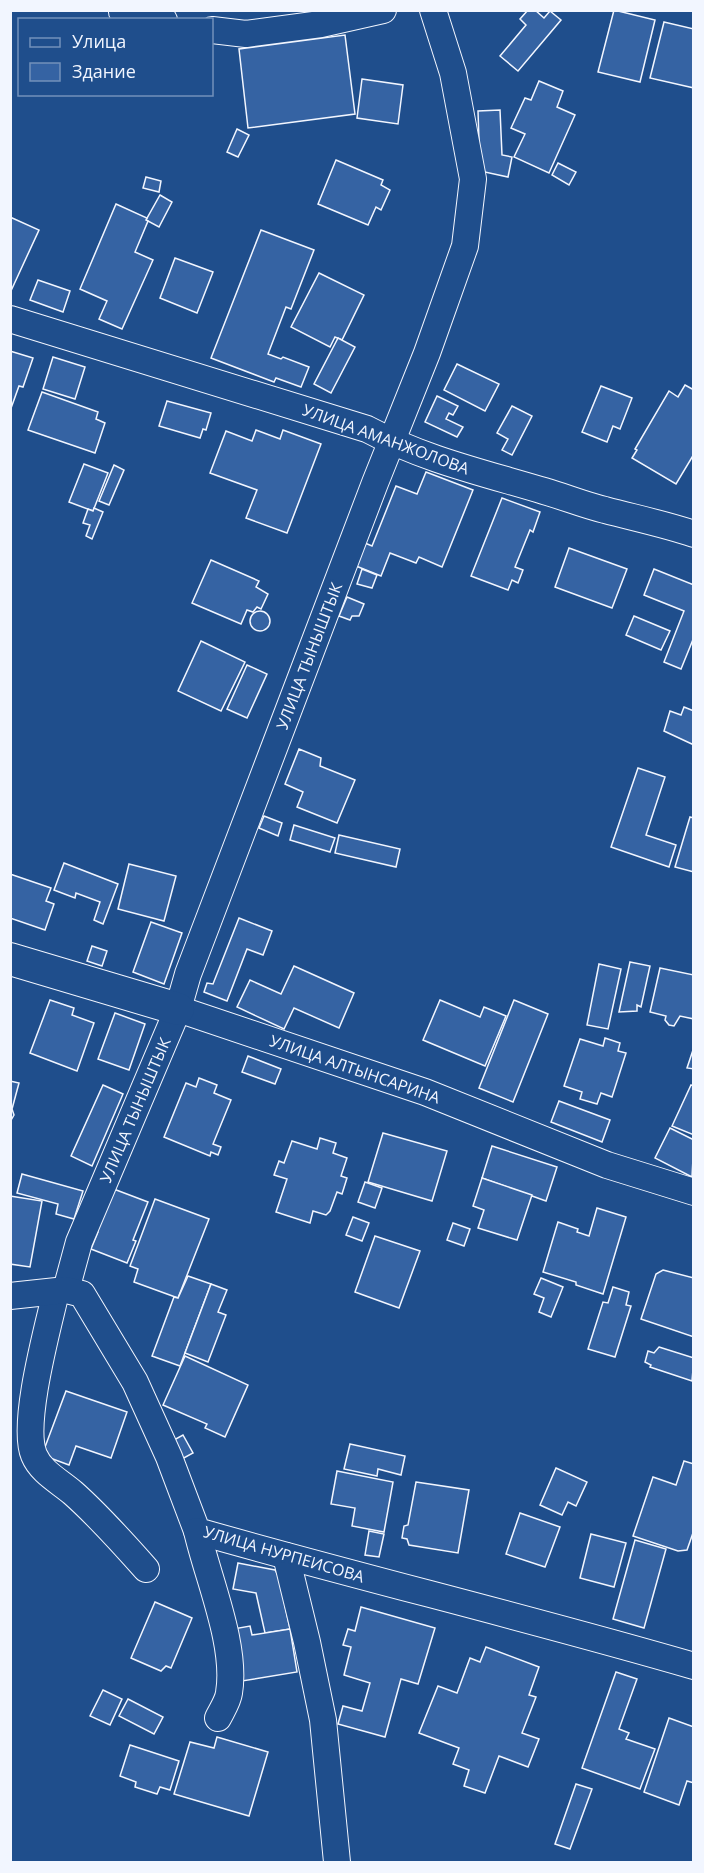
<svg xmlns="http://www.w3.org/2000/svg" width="704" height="1873" viewBox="0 0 704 1873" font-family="'Open Sans',sans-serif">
<rect width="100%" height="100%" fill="#1f4e8c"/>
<g fill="#3563a3" stroke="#f2f6ff" stroke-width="1.5">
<path d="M528,10H535L544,18L550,11L561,20L518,71L500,56L526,25L520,19Z"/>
<path d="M614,10L655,20L640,82L598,72Z"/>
<path d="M664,22L694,29V88L650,78Z"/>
<path d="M345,35L355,114L248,128L239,49Z"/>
<path d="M362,79L403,85L398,124L357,118Z"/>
<path d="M539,81L563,91L557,107L575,115L549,173L514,157L525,134L511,128L525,98L531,100Z"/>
<path d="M500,110L502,155L512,157L508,177L480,171L478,111Z"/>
<path d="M237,129L249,135L238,157L227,152Z"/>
<path d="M336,160L383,180L381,185L390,190L381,210L376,207L368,225L318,204Z"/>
<path d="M558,163L576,172L569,185L552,175Z"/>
<path d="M146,177L161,181L159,192L143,188Z"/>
<path d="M160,195L172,202L159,227L146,220Z"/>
<path d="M116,204L147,218L146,220L148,221L135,252L153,260L122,329L99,319L107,301L80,289Z"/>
<path d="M10,217L39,230L10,293Z"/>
<path d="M261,230L314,250L291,309L286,307L268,354L281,359L283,357L309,367L301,387L276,378L274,382L211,358Z"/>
<path d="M175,258L213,272L197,313L160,298Z"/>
<path d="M319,273L364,295L342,340L335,337L330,347L291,327Z"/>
<path d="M38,280L70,291L63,312L30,300Z"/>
<path d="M338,338L355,347L331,393L314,384Z"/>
<path d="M10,351L33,358L23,387L19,386L10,411Z"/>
<path d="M53,357L85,367L75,399L43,389Z"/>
<path d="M457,364L499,384L485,411L444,390Z"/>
<path d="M685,385L694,390V454L676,484L632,458L637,450L635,449L669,391L678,397Z"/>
<path d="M601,386L632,398L620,429L613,426L607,442L582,432Z"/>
<path d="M42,392L98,412L96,419L105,423L95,453L28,430Z"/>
<path d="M437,396L458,406L453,415L449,413L446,419L463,427L457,437L425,422Z"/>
<path d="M167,401L211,413L206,430L203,429L200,438L159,426Z"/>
<path d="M512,406L532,416L512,455L502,450L508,439L497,433Z"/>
<path d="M256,430L280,439L283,430L321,444L287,533L246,518L257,490L210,473L226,431L252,441Z"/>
<path d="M84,464L108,473L93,511L69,502Z"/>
<path d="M114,465L124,470L109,505L99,501Z"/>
<path d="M426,472L473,490L442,567L419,557L416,563L390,553L381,576L356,566L365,543L372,546L396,486L417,494Z"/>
<path d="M502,498L540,512L533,532L530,530L515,567L523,570L518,583L512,580L508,590L471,576Z"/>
<path d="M94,508L103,512L92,539L86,536L90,525L83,523L88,509L93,511Z"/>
<path d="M569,548L627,569L612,608L555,587Z"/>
<path d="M211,560L259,581L256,587L268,594L261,609L257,607L253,612L247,610L241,624L192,603Z"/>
<path d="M362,569L377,575L372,588L357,584Z"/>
<path d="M654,569L694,585V637L681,669L664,662L684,611L644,595Z"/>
<path d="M347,597L364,604L359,616H352L350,620L339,616Z"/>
<circle cx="260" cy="621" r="10"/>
<path d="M634,616L670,631L661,650L626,635Z"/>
<path d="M201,641L245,662L221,711L178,691Z"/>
<path d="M247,665L267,674L247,718L227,709Z"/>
<path d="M684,707L694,711V745L664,731L670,711L681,715Z"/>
<path d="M299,749L321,758L320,766L355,780L337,823L297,807L303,792L285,784Z"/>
<path d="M638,768L665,777L646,835L676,845L669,867L611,847Z"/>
<path d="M264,816L282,823L278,836L259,828Z"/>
<path d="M690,817L694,818V872L675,867Z"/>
<path d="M294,825L335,838L330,852L290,840Z"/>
<path d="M339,835L400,849L396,867L335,853Z"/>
<path d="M64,863L118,884L103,924L94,920L100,902L76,893L75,898L54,890Z"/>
<path d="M129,864L176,876L164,921L118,909Z"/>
<path d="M10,874L51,888L46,901L54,904L45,930L10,918Z"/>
<path d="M239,918L272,931L263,955L247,949L227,1001L204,992L207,983L213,984Z"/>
<path d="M151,922L182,933L164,984L133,972Z"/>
<path d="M92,946L107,951L102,966L87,961Z"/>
<path d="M630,962L650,966L641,1007L637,1005V1011L619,1012Z"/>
<path d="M599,964L621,969L608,1029L587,1025Z"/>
<path d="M294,966L354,993L339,1028L294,1008L284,1029L237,1007L250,980L281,994Z"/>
<path d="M660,968L694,975V1019L680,1016L674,1026L669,1025L665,1020L666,1016L650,1012Z"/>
<path d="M50,1000L74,1008L72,1015L94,1023L77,1071L30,1053Z"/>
<path d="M440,1000L480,1017L484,1007L506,1016L485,1066L423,1040Z"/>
<path d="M514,1000L548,1014L513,1102L479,1088Z"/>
<path d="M115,1013L145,1024L129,1070L98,1059Z"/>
<path d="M605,1038L620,1043L618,1051L626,1053L612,1097L601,1093L597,1104L580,1099L582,1092L564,1086L580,1039L603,1046Z"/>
<path d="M694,1047V1069L687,1068Z"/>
<path d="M248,1056L281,1069L275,1084L242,1072Z"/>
<path d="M199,1078L217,1085L214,1093L231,1100L213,1144L221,1147L218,1155L211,1152L210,1156L164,1137L186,1083L196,1087Z"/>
<path d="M10,1081L19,1083L12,1109L14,1115L10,1122Z"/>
<path d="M103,1085L123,1094L92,1166L71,1156Z"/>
<path d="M691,1085L694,1086V1135L672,1126Z"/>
<path d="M559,1101L610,1120L602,1142L551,1122Z"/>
<path d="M670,1128L694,1140L692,1177L655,1158Z"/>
<path d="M383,1133L447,1151L432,1201L368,1182Z"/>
<path d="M320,1138L336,1143L333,1153L347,1158L341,1176L347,1178L342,1194L337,1192L330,1211L326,1215L313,1211L310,1223L276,1212L287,1179L274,1175L279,1161L284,1163L292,1141L317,1149Z"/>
<path d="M492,1146L557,1167L546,1201L482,1178Z"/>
<path d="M22,1174L83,1191L74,1219L56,1214L58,1204L17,1193Z"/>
<path d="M482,1178L532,1195L517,1240L478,1228L484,1210L473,1206Z"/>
<path d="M365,1182L382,1188L375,1208L358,1202Z"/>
<path d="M111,1188L148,1202L133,1240L136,1241L127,1263L91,1249L98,1232L94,1231Z"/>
<path d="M10,1196L42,1201L30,1267L10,1264Z"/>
<path d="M155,1199L209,1219L178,1298L134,1282L138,1269L130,1266Z"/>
<path d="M597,1208L626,1217L603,1294L576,1285V1282L543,1272L558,1222L578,1229L577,1232L589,1236Z"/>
<path d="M353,1217L369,1223L362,1241L346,1235Z"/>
<path d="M453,1223L470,1229L464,1246L447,1240Z"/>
<path d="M375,1236L420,1251L399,1308L355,1292Z"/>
<path d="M663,1270L694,1278V1337L641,1319L656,1274Z"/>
<path d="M188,1276L211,1284L180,1366L152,1356L174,1297L178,1298Z"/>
<path d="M541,1278L563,1287L551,1317L539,1312L544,1298L534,1294Z"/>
<path d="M211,1284L227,1290L218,1312L226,1315L208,1362L185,1353Z"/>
<path d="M613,1287L629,1292L626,1305L631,1306L615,1357L588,1349L603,1302L608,1303Z"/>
<path d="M659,1347L694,1358L692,1381L650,1367L651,1365L645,1362L648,1351L654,1353Z"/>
<path d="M185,1356L248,1385L225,1437L205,1428L207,1424L163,1405Z"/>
<path d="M66,1391L127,1412L111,1458L76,1446L69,1465L42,1455Z"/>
<path d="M183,1435L193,1453L182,1459L172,1441Z"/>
<path d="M350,1444L405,1456L401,1475L378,1469L377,1476L344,1469Z"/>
<path d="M684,1461L694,1464V1530L687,1550L678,1551L633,1536L653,1477L676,1485Z"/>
<path d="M556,1468L587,1482L576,1506L568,1502L562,1515L540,1505Z"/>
<path d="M337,1471L393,1482L384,1532L352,1526L355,1508L331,1504Z"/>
<path d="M416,1482L469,1490L458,1553L409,1545L407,1539L402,1538L404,1526L408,1525Z"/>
<path d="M520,1513L560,1527L545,1567L506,1554Z"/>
<path d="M369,1531L384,1534L379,1557L365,1555Z"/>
<path d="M591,1534L626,1543L614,1587L580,1578Z"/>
<path d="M635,1540L666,1549L644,1628L613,1619Z"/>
<path d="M238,1563L275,1570L279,1577L290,1629L265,1633L256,1593L233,1589Z"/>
<path d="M155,1602L192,1618L171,1668L166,1666L161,1671L131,1658Z"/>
<path d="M361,1607L435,1628L418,1684L401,1679L385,1737L338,1724L343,1706L362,1711L370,1683L344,1675L351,1647L343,1645L348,1629L355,1631Z"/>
<path d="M250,1626L252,1635L290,1629L297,1672L242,1681L233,1629Z"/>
<path d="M486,1647L539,1667L529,1695L536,1697L522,1733L539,1739L528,1767L499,1756L485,1793L464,1786L469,1770L453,1764L459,1748L419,1733L438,1686L457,1693L470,1658L480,1662Z"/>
<path d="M616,1672L637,1679L619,1729L629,1733L626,1739L655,1749L640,1789L582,1768Z"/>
<path d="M103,1690L122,1699L110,1725L90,1716Z"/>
<path d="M128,1699L163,1717L154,1734L119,1716Z"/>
<path d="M669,1718L694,1727V1783L687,1781L679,1805L644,1792Z"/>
<path d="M217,1737L268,1752L249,1816L174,1794L190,1742L214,1748Z"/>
<path d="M130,1745L179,1761L170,1790L160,1787L157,1794L135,1787L136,1782L120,1776Z"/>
<path d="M576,1784L592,1789L570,1849L555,1844Z"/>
</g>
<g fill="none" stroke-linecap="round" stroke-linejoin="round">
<g stroke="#f2f6ff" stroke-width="28">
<g id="minor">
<path d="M122,12L164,20"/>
<path d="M212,30L246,34L321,24L383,10"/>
<path d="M10,319L367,429C423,459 484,473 544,491C565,497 584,505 605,510C635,518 664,524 694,534"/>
<path d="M178,1009L425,1092L607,1165L694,1192"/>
<path d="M66,1290L79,1242L178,1009L188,974L375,483L427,353L465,246L473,179L453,73L433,10"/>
<path d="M56,1292C48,1327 21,1424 34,1455C41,1472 59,1481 73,1493C99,1516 123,1543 146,1569"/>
<path d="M10,1296L66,1290L82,1294L135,1382L169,1457L197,1531C362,1578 529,1618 694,1666"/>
<path d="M197,1531C208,1579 237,1645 229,1693C228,1701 222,1710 218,1718"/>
<path d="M286,1556L307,1642L323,1720L337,1862"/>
</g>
</g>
<g stroke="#f2f6ff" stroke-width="34">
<path id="tertiary" d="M10,959L178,1009"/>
</g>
<use href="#minor" stroke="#1f4e8c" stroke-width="26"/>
<use href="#tertiary" stroke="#1f4e8c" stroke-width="32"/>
</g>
<g text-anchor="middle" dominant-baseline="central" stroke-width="4.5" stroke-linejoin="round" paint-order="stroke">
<g font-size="16" fill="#f2f6ff" stroke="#1f4e8c">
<text transform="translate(386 439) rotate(20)">УЛИЦА АМАНЖОЛОВА</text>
<text transform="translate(309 656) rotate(-69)">УЛИЦА ТЫНЫШТЫК</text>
<text transform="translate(355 1069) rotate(19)">УЛИЦА АЛТЫНСАРИНА</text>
<text transform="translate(135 1110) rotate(-67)">УЛИЦА ТЫНЫШТЫК</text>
<text transform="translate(284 1554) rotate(16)">УЛИЦА НУРПЕИСОВА</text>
</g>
</g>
<rect width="704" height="1873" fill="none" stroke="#f2f6ff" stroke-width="24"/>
<rect x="18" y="18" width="195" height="78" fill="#1f4e8c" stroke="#7391ba" stroke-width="1.5"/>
<rect x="30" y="38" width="30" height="9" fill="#1f4e8c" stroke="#7391ba" stroke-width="1.5"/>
<text x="72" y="48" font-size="18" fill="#f2f6ff">Улица</text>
<rect x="30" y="63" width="30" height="18" fill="#3563a3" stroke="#7391ba" stroke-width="1.5"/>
<text x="72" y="78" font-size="18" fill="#f2f6ff">Здание</text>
</svg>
